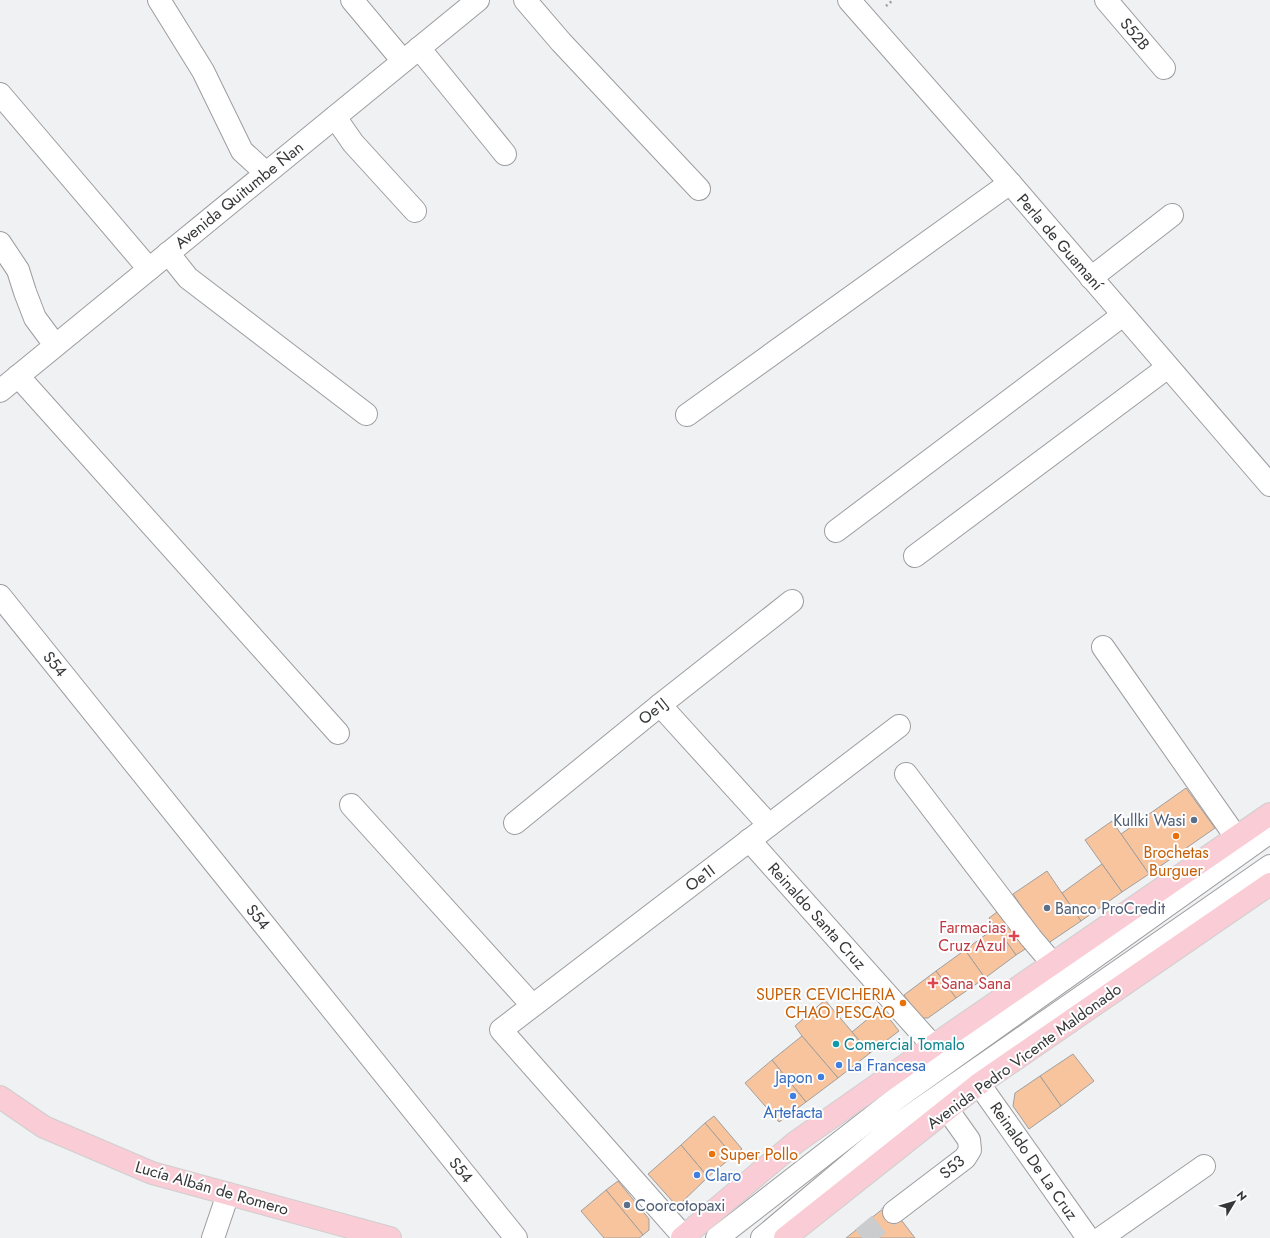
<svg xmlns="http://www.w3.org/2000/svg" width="1270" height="1238" viewBox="0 0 1270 1238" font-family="Jost,sans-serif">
<rect width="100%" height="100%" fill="#f0f1f3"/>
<g fill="#f8c49d" stroke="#a19f9d">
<path d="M1186,788L1215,828L1149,874L1121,834Z"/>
<path d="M1112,821L1149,874L1122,892L1085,840Z"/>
<path d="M1102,864L1122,892L1081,921L1062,893Z"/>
<path d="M1047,871L1081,921L1047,944L1013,894Z"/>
<path d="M1005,906L1033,944L1016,955L989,918Z"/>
<path d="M996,927L1016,955L985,978L965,950Z"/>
<path d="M965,950L985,978L956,998L936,971Z"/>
<path d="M936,971L956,998L928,1018H921L904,995Z"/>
<path d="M825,1000L870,1053L838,1078L802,1036L795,1026Z"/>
<path d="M881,1008L899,1031L870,1053L852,1032Z"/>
<path d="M802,1036L838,1078L806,1102L772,1060Z"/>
<path d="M1073,1054L1094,1081L1061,1106L1040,1076Z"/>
<path d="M772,1060L806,1102L779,1122L745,1083Z"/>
<path d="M1040,1076L1061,1106L1029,1129L1013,1106L1015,1093Z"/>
<path d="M714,1116L742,1149L733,1156L705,1123Z"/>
<path d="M705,1123L733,1156L708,1177L681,1145Z"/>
<path d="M681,1145L708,1177L681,1203H674L648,1174Z"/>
<path d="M618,1181L649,1219V1230L643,1235L606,1190Z"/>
<path d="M606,1190L643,1235L639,1238H604L581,1211Z"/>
<path d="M889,1204L915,1238H846Z"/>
</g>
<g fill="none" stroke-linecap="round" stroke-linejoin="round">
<path stroke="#cbccce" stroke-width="22" stroke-dasharray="22 11" stroke-linecap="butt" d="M862,1238L894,1212"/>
<g stroke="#9d9da0" stroke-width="24">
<g id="minor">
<path d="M159,0L203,71L242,151L266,173"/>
<path d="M352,0L403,61"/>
<path d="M525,0L561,42L699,189"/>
<path d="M849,0L1010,183L1270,485"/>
<path d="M1106,0L1164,68"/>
<path d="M419,48L505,154"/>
<path d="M0,94L149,269"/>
<path d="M335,117L353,143L415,211"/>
<path d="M0,243L18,270L25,292L35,318L55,345"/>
<path d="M168,253L188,278L366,414"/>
<path d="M1091,278L1172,215"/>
<path d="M18,376L338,733"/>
<path d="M0,391L478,0"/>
<path d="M687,415L1010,183"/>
<path d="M836,531L1123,315"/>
<path d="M915,556L1168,367"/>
<path d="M0,596L516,1238"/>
<path d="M1103,647L1236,837"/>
<path d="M660,705L769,825"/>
<path d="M906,774L1031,938L1064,977"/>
<path d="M351,805L532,1005"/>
<path d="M515,823L660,705L792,601"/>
<path d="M749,840L933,1046"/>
<path d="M979,1084L1088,1238"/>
<path d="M894,1212L965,1158L970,1150L969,1140L947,1109"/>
<path d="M684,1237L501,1030L899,726"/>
<path d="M213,1238L228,1194"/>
<path d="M717,1238L897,1098L1270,832"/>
<path d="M762,1238L894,1127L1270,866"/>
<path d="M1101,1238L1204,1166"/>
</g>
</g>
<g stroke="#cfcfcf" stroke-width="24">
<g id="major">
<path d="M0,1097L44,1127L152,1173L390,1238"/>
<path d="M682,1238L796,1142L933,1046L1270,814"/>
<path d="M785,1238L979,1084L1270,884"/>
</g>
</g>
<path stroke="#9e9fa1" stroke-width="2.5" stroke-dasharray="2 3" stroke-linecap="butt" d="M886,6L893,0"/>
<use href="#minor" stroke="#fff" stroke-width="22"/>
<use href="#major" stroke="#faccd5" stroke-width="22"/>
</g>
<g fill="#5c6f8a" stroke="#fefeff" stroke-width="1.5">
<circle cx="1194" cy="820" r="4"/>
<circle cx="1047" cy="908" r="4"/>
<circle cx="627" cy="1205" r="4"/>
</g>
<g fill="#e8710a" stroke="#fefeff" stroke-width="1.5">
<circle cx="1176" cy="836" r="4"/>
<circle cx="903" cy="1003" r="4"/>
<circle cx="712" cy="1154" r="4"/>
</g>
<g fill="#e0444e" stroke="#fefeff" stroke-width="1.5">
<path d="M1012 930h4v4h4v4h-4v4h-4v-4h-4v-4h4z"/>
<path d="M931 977h4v4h4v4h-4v4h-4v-4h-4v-4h4z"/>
</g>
<circle fill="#0f9aa8" stroke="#fefeff" stroke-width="1.5" cx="836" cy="1044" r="4"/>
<g fill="#3f7fe0" stroke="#fefeff" stroke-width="1.5">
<circle cx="839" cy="1065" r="4"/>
<circle cx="821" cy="1077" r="4"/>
<circle cx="793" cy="1096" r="4"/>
<circle cx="697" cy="1175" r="4"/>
</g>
<g text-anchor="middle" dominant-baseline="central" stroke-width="4" stroke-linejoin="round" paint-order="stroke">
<g font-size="16" fill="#363738" stroke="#fefeff">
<text transform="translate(1135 34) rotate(50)">S52B</text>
<text transform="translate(239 195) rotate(-39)">Avenida Quitumbe Ñan</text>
<text transform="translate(1060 242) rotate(49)">Perla de Guamaní</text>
<text transform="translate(55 664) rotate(51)">S54</text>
<text transform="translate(653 711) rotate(-39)">Oe1J</text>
<text transform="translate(700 878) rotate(-37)">Oe1I</text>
<text transform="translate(817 916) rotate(48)">Reinaldo Santa Cruz</text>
<text transform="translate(258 917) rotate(51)">S54</text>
<text transform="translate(1024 1056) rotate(-36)">Avenida Pedro Vicente Maldonado</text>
<text transform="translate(1034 1161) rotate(55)">Reinaldo De La Cruz</text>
<text transform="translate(952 1167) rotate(-40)">S53</text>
<text transform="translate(461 1170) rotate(51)">S54</text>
<text transform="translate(212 1188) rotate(16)">Lucía Albán de Romero</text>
</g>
<g font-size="16" fill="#4e5e75" stroke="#fefeff" text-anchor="start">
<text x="1186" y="820" text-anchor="end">Kullki Wasi</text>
<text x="1055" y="908">Banco ProCredit</text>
<text x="635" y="1205">Coorcotopaxi</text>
</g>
<g font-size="16" fill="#c56008" stroke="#fefeff">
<text x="1176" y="852">Brochetas<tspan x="1176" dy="18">Burguer</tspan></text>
<text x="895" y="994" text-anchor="end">SUPER CEVICHERIA<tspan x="895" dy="18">CHAO PESCAO</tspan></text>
<text x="720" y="1154" text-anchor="start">Super Pollo</text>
</g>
<g font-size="16" fill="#be3a42" stroke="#fefeff" text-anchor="end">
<text x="1006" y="927">Farmacias<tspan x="1006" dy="18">Cruz Azul</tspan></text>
<text x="941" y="983" text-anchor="start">Sana Sana</text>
</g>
<g font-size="16" fill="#0d838f" stroke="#fefeff" text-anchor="start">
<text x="844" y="1044">Comercial Tomalo</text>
</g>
<g font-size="16" fill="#366cbe" stroke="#fefeff" text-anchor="start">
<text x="847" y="1065">La Francesa</text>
<text x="813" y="1077" text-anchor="end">Japon</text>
<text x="793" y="1112" text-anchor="middle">Artefacta</text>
<text x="705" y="1175">Claro</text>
</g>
</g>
<g transform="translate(1234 1202) rotate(52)" stroke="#fefeff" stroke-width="3" paint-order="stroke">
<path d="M0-3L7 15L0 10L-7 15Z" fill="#363738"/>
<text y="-6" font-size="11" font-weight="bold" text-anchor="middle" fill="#363738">N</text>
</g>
</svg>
